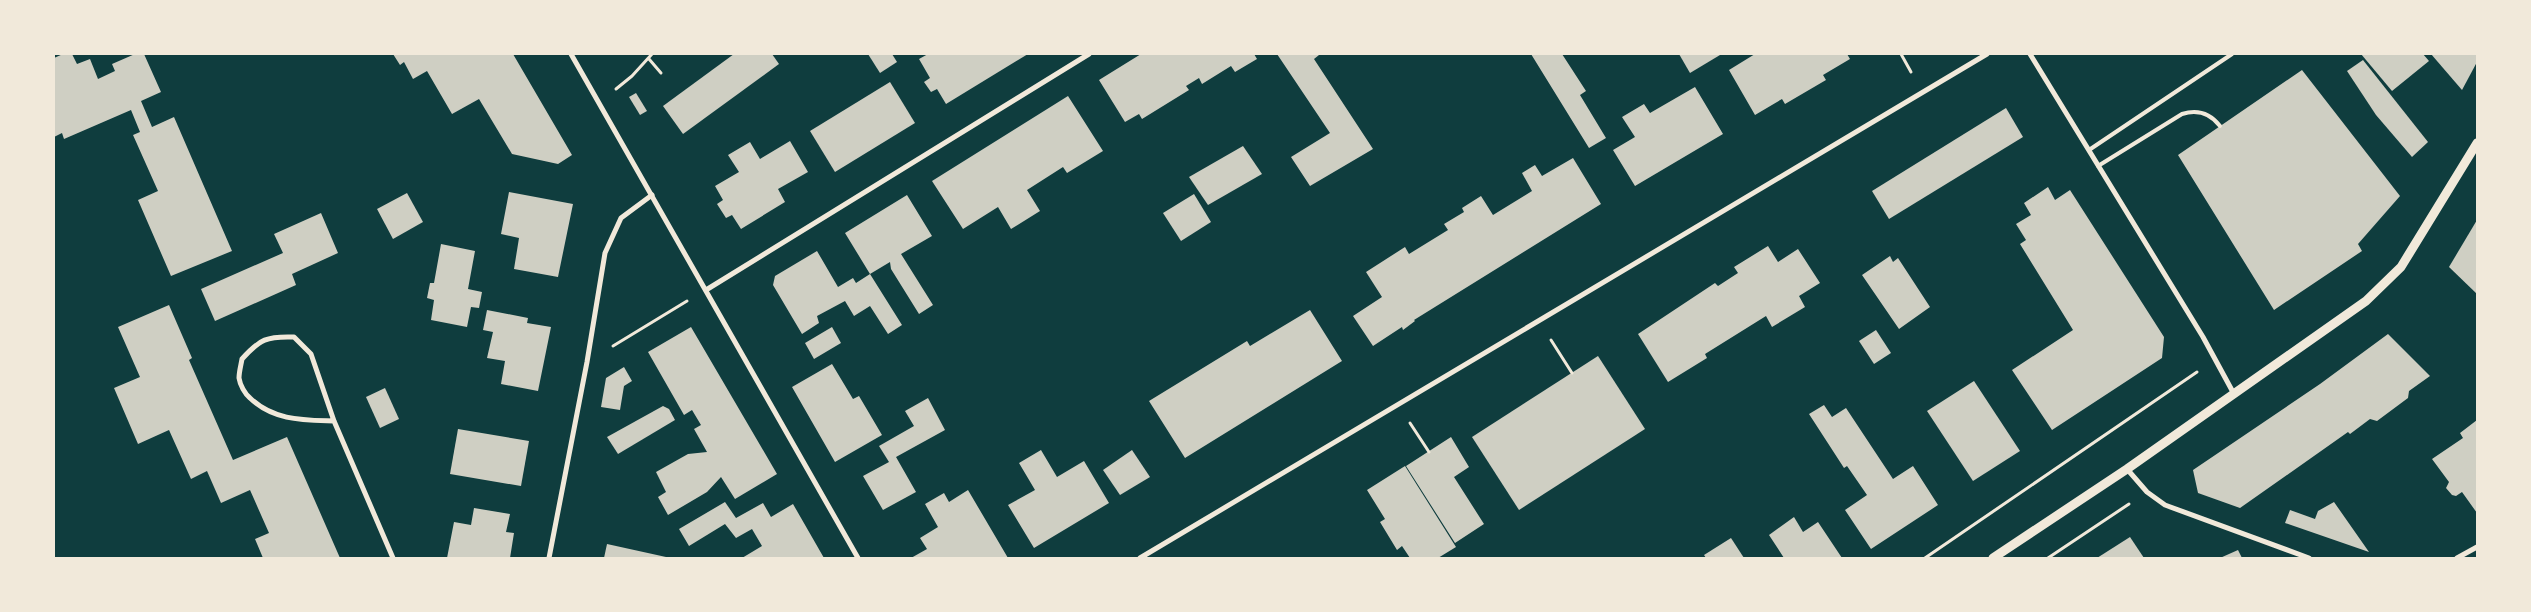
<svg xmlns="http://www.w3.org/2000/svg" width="2531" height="612" viewBox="0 0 2531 612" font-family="Raleway,sans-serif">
<rect width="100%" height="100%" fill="#0f3d3e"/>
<g fill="#cfcfc3">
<path d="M63,54H72L77,64L90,59L98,79L115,71L112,64L135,54H144L161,92L141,101L152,127L174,117L232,251L171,276L138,200L158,191L133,135L140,132L131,110L64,139L62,133L54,137V58Z"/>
<path d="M393,54H513L572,155L558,164L512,154L479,99L452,114L427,71L413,79L404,62L400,65Z"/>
<path d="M734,54H772L779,64L683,134L663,106Z"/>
<path d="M868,54H892L897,62L880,73Z"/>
<path d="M928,54H1028L946,104L937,89L931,92L924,82L930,78L919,59Z"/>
<path d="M1141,54H1254L1257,59L1235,72L1231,66L1202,84L1199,78L1186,86L1189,90L1142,119L1139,114L1125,122L1099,80Z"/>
<path d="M1277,54H1318L1319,55L1314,59L1373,149L1310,186L1291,157L1330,133Z"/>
<path d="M1531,54H1562L1586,91L1580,95L1606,138L1589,148Z"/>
<path d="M1679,54H1719L1720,55L1690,73Z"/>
<path d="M1755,54H1847L1850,59L1823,75L1826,80L1785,104L1782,99L1755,115L1729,70Z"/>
<path d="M2361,54H2423L2429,61L2392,91Z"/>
<path d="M2431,54H2477V62L2462,90Z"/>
<path d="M2363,60L2428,142L2412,157L2376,115L2347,71Z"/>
<path d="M2302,70L2400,196L2358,244L2362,251L2274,310L2178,155Z"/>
<path d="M890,82L915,123L835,172L810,131Z"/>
<path d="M1695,87L1723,134L1635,186L1613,150L1635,137L1622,117L1644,104L1650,113Z"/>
<path d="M636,93L647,111L640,115L629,97Z"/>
<path d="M1068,96L1103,151L1067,173L1063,167L1027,190L1040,211L1011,229L998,207L963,229L932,181Z"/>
<path d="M2006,108L2023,137L1889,219L1872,191Z"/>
<path d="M790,141L808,172L778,189L785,202L741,229L732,215L726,218L717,204L723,200L715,186L739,172L728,155L750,142L760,159Z"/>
<path d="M1243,146L1262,174L1208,205L1189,177Z"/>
<path d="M1573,158L1601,204L1414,320L1415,321L1403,330L1402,327L1373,346L1353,316L1382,297L1366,272L1405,247L1409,254L1448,230L1444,224L1464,212L1462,208L1481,196L1493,215L1532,191L1522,173L1535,165L1542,176Z"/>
<path d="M2048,187L2055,200L2070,190L2164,337L2162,358L2052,430L2012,370L2073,330L2020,244L2026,240L2016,224L2031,215L2024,203Z"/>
<path d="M509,192L573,204L558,277L514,269L519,238L501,234Z"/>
<path d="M407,193L423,222L393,239L377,209Z"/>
<path d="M1194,194L1211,222L1181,241L1163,213Z"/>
<path d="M907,195L932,236L901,254L933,305L919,314L891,269L890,262L870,274L902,325L888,334L870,306L854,316L845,301L817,316L819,323L802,334L773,285L775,276L817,251L838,287L853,278L856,283L870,274L845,233Z"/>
<path d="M321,213L338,253L292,274L296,285L215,321L201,289L283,253L274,234Z"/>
<path d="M2477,220V294L2449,267Z"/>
<path d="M441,244L475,251L468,289L482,292L479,308L471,307L467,327L431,320L434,300L427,298L430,283H434Z"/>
<path d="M1768,246L1778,262L1798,249L1820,283L1799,296L1805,307L1772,327L1766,316L1705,354L1707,358L1668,382L1638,334L1715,283L1718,286L1738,273L1734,267Z"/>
<path d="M1890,256L1893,262L1898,258L1930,307L1899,329L1862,275Z"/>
<path d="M169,305L192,358L189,360L233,460L287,437L340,558H263L255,539L269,533L250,490L221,503L207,471L191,479L169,430L138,444L114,388L140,377L118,327Z"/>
<path d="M487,310L528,318L527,323L551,327L538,391L501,384L505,361L487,358L493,332L483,330Z"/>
<path d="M1310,310L1342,361L1185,458L1149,401L1247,341L1250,346Z"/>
<path d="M691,327L777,474L735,499L721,477L707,492L668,515L658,497L666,492L656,472L688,454L707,452L694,429L701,425L692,410L684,415L648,352Z"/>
<path d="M832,327L841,343L814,359L805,343Z"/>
<path d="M1876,330L1891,353L1874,364L1859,341Z"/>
<path d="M2388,334L2430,376L2409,391L2408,398L2377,421L2370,419L2350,434L2348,432L2240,508L2198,493L2193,470L2320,384Z"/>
<path d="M1598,356L1645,429L1519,510L1472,437Z"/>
<path d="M832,364L853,399L859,396L882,435L835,462L792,387Z"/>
<path d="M624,367L632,381L624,386L620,410L601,407L606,378Z"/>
<path d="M1974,381L2020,451L1973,481L1927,411Z"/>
<path d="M385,388L399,419L380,428L366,397Z"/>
<path d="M928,398L945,430L896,457L916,492L883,510L863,476L889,462L879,446L914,426L905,411Z"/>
<path d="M1824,405L1832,417L1846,408L1893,479L1913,466L1938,505L1871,549L1845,510L1867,495L1847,466L1844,468L1809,414Z"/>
<path d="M663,406L669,409L675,420L618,454L607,437Z"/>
<path d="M2477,420V513L2462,492L2456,496L2452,495L2446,488L2449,482L2432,459L2463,438L2460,433Z"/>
<path d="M458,429L529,441L521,486L450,474Z"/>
<path d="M1451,437L1469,467L1454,477L1484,524L1455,543L1406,466Z"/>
<path d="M1041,450L1057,477L1084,461L1109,503L1034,548L1008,505L1035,490L1019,463Z"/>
<path d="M1132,450L1150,477L1120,495L1103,470Z"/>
<path d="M1405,466L1456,547L1438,558H1410L1402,546L1397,550L1380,522L1385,519L1367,490Z"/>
<path d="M968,490L1008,558H911L927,549L920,538L938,527L925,504L944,493L949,502Z"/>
<path d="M725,502L736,518L763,503L771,517L793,504L824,558H742L762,546L752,529L736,538L725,524L689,546L679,529Z"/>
<path d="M2334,502L2369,552L2285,523L2290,510L2315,519L2318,511Z"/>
<path d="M474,508L510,514L506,532L514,533L510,558H447L454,522L471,525Z"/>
<path d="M1794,517L1803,532L1818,522L1842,558H1784L1769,535Z"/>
<path d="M2130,537L2144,558H2097Z"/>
<path d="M1731,538L1744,558H1706L1704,555Z"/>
<path d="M607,544L666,557V558H604Z"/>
<path d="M2238,550L2242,558H2220Z"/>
</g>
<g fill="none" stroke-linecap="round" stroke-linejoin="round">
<g stroke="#f1e9da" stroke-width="3">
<path d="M1901,54L1911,72"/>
<path d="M649,59L661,73"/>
<path d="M616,89L632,76L652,54"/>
<path d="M1551,340L1572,373"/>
<path d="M613,346L687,301"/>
<path d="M1410,423L1429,452"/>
<path d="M1925,558L2197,372"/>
<path d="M2048,558L2129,504"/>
</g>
<g stroke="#f1e9da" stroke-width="4">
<path d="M2089,150L2232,54"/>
<path d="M2098,166L2182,114C2198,109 2210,113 2220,126"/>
</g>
<g stroke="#f1e9da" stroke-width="5">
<path d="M571,54L858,558"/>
<path d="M2030,54L2203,337L2234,394"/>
<path d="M706,290L1089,54"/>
<path d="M334,421C304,420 274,421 250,398C245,394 240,385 239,378C239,372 241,365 242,359C260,339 267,336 294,337L311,354L334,421L393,558"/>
<path d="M2127,469L2147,492L2165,505L2309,558"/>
<path d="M549,558L587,362L605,253L621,218L652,195"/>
<path d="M1140,558L1987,54"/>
<path d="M2457,558L2477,547"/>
</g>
<path stroke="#f1e9da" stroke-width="9" d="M1993,558L2127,469L2366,301L2401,267L2477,143"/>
</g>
<rect width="2531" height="612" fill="none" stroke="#f1e9da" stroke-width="110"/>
</svg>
